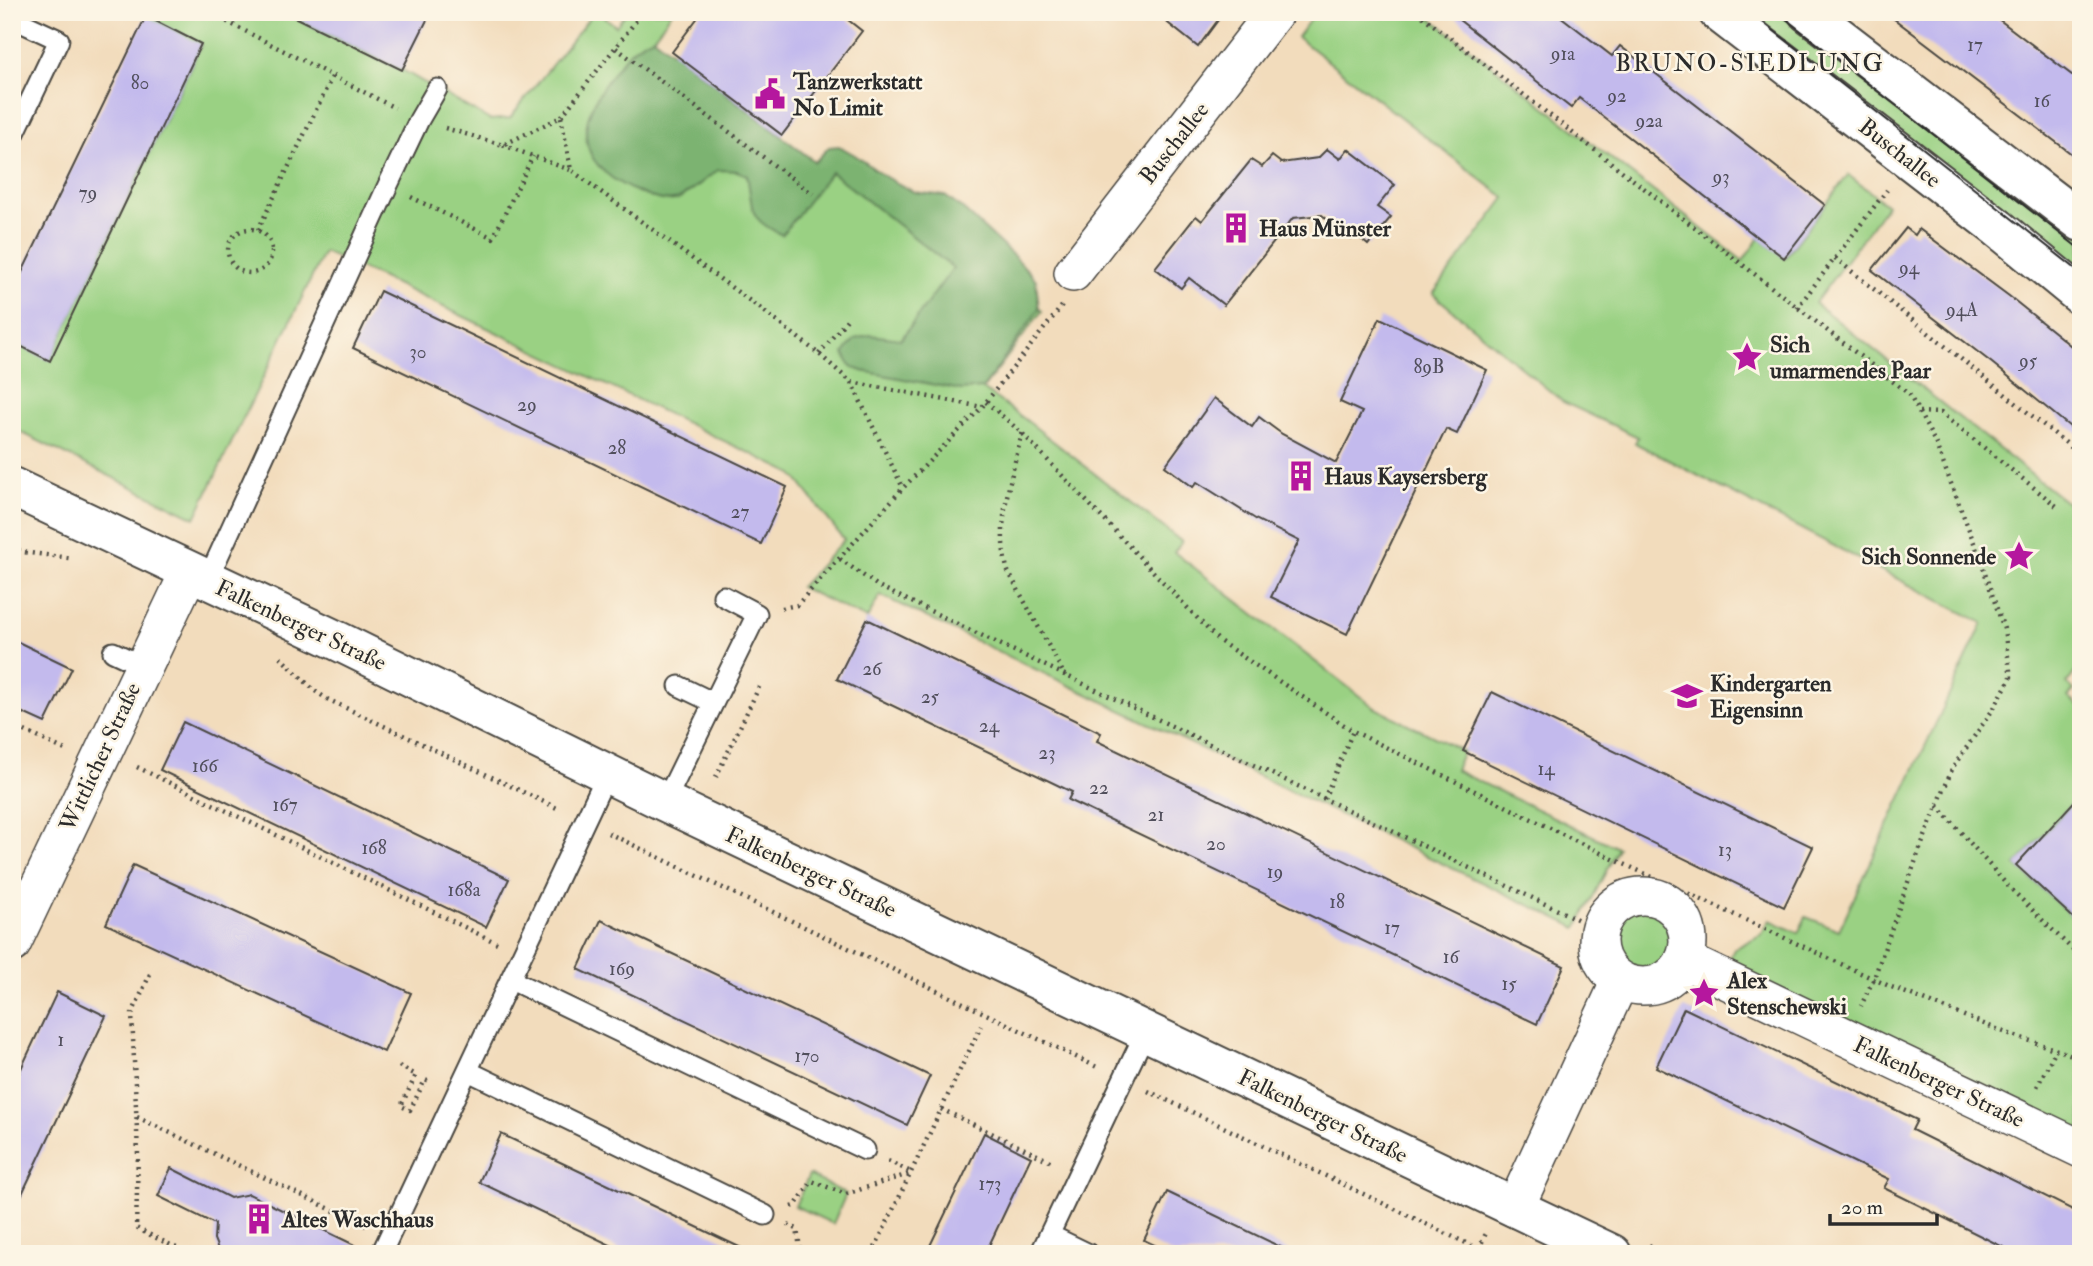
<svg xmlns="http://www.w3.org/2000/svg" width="2093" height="1266" viewBox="0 0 2093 1266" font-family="'IM FELL Double Pica',serif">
<rect width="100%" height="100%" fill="#fcf5e5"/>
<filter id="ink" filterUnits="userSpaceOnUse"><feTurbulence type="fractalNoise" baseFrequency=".0143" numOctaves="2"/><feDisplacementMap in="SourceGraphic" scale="14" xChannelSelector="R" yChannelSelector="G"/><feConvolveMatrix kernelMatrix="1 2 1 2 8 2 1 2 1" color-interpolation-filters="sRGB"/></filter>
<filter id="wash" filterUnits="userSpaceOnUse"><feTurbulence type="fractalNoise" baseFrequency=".00686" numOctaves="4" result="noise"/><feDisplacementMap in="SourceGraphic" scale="28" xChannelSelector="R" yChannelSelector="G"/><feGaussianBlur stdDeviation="1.57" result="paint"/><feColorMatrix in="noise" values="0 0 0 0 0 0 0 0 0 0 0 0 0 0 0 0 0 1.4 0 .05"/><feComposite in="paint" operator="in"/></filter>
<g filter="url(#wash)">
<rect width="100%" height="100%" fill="#f2dcbc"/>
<g fill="#9ad183" stroke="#627e57" stroke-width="2">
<path d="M136,12H284L402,70L490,120L510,118L594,12H598L616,26L627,12H672L653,38L815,162L829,147L1042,311L983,389L1026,420L1182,542L1174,552L1375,708L1463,751L1455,770L1618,848L1577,928L880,595L867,619L800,587L844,540L793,474L387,280L324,252L195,518L12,428V342L50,360L201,45Z"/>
<path d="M1316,12H1423L1743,261L1759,238L1785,258L1848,175L1887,205L1815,303L2081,514V665L2067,683L2074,690L2068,697L2081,708V794L2016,865L2081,925V1137L1725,969L1734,949L1762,934L1770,920L1798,933L1806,917L1839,930L1983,623L1635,443L1638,437L1563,402L1433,294L1505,198L1297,37Z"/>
<path d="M1733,12H1792L2081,236V282Z"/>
<circle cx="1641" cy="940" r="32"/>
<path d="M809,1175L846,1194L833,1224L795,1206Z"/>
</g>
<path fill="#7bb371" stroke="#536f4e" stroke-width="2" d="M653,37L815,162L829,147L839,146L855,155L887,178L914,192L945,196L965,211L1019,261L1036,280L1039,309L983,388L961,390L862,371C851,368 848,364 844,353L855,339L870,335L901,339L953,268L831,172L782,235C747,218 754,212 747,175L737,171L718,170C705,179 692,192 678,199C668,203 652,198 642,194C580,169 570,130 610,77C624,58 631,46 653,37Z"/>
<g id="blocks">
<g fill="#c3baed">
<path d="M284,12H431L402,70Z"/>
<path d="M702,12H838L862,31L782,135L672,52Z"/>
<path d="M1154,12H1224L1198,47Z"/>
<path d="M1449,12H1555L1612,56L1620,46L1825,205L1784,258L1579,98L1571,108Z"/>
<path d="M1885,12H1989L2081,82V161Z"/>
<path d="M146,16L201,44L50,361L12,342V293Z"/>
<path d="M1327,149L1340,159L1348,149L1395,185L1377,207L1391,217L1368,245L1356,235L1351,239L1322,215L1293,218L1224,305L1189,278L1181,288L1155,268L1196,216L1202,221L1251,160L1262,167L1272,156L1281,163L1318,158Z"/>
<path d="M1906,228L1915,235L1919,229L2009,296L2081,354V436L1992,363L1872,270Z"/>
<path d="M380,291L787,487L761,544L353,348Z"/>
<path d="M1380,318L1487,370L1457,434L1446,429L1347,634L1271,597L1299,541L1257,520L1197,482L1193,487L1165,466L1214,398L1252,427L1259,417L1282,434L1336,463L1362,412L1340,402Z"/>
<path d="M867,619L1101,733L1097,741L1564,966L1537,1024L1068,800L1072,792L837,679Z"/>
<path d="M12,639L72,668L45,723L12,708Z"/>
<path d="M1492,692L1813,847L1784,907L1463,751Z"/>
<path d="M183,722L509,879L486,927L160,770Z"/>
<path d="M2081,794V925L2016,865Z"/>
<path d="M133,865L411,993L384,1052L106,924Z"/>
<path d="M601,920L930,1076L907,1125L578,969Z"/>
<path d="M57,992L106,1016L12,1215V1088Z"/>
<path d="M1684,1008L1917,1120L1912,1130L2081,1214V1254H2017L1884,1188L1889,1179L1656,1067Z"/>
<path d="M984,1133L1031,1157L985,1254H926Z"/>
<path d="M501,1134L754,1254H629L479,1182Z"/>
<path d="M171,1168L230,1198L249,1194L369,1252V1254H220L214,1239L215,1224L158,1196Z"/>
<path d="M1167,1192L1295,1254H1173L1144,1240Z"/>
</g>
</g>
</g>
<g filter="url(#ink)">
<use href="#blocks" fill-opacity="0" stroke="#494641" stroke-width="2"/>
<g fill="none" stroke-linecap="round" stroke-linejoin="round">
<g stroke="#494641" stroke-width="23">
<g id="lane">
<path d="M12,18L59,40L12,139"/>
<path d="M207,581L388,185L419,120L437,89"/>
<path d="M113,652L143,666"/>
<path d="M679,686L712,702"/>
<path d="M665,802L757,614L723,596"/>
<path d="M511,980L865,1150"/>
<path d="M468,1071L765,1215"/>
<path d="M1050,1235L1089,1254"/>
<path d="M381,1254L607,774"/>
<path d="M1040,1254L1146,1031"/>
</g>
</g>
<g stroke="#494641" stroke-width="40">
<g id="street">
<path d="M1073,273L1275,12"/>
<circle cx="1643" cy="941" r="45"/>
<path d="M12,944L189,572"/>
<path d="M1684,960L2081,1149"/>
<path d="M1515,1208L1620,981"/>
</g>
</g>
<g stroke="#494641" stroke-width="42">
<g id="secondary">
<path d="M1718,12L1998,228L2081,296"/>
<path d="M1807,12L2081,222"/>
<path d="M12,487L340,642L665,802L1612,1254"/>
</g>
</g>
<g stroke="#494641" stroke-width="4.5" stroke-dasharray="2 5" stroke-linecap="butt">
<path d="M208,12L395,108"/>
<path d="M1417,12L1909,394L1935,442L1978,553L2004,629L2011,677L1994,708L1953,767L1918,854L1874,978L1861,1006"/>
<path d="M616,48L813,194"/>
<path d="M561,117L571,170L765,312L819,354L851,382L982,407"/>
<path d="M445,128L503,145L561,117L643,12"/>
<path d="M503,145L570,170"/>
<path d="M411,197L493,238L533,156"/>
<circle cx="250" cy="251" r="22"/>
<path d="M258,230L332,77"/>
<path d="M1835,258L2081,455"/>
<path d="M1797,308L1887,190"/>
<path d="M819,354L849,317"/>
<path d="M851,382L903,488"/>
<path d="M986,402L1022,433L1218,640L1353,731L1611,858L1889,986L2004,1032L2081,1058"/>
<path d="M1919,412L1941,413L2059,508"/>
<path d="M1022,433C1012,477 994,527 1008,571L1065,676"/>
<path d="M12,547L23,552L69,558"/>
<path d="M840,559L878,586L1583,922"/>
<path d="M782,608L797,605L903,488L982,407L1062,306"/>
<path d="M280,657L315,691L327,699L559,809"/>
<path d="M12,725L65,750"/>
<path d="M137,767L497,943"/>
<path d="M716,777L760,685"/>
<path d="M1324,799L1353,731"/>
<path d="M1938,806L2007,885L2081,958"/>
<path d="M608,833L1099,1068"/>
<path d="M150,974L132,1014L138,1154L136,1228L189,1254"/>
<path d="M399,1066L416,1075L401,1106L410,1110L425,1080L430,1082"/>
<path d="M2037,1087L2056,1049"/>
<path d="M1148,1091L1489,1254"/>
<path d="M941,1109L1054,1163"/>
<path d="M137,1117L366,1226"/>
<path d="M888,1161L911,1172"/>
<path d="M792,1207L795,1206L812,1181L846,1194L912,1173"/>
<path d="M788,1225L797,1229L801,1254"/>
<path d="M1649,1245L1667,1254"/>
<path d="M1479,1249L1486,1233"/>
<path d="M872,1254L981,1026"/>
</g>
<use href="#lane" stroke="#fff" stroke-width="19"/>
<use href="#street" stroke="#fff" stroke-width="37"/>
<use href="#secondary" stroke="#fff" stroke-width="38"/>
<g stroke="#2b2b2b" stroke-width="2">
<path d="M1750,12L2081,273"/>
<path d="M1777,12L2081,250"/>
</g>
</g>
</g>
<defs>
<g id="civic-bare" transform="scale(2.415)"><path d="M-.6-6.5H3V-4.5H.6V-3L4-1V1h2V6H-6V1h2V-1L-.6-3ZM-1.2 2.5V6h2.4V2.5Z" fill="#b5179e" stroke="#fcf5e5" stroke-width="2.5" paint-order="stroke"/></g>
<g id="building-bare" transform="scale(2.415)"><path d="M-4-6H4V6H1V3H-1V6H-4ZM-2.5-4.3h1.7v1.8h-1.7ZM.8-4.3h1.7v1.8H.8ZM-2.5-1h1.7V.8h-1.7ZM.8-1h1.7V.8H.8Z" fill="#b5179e" stroke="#fcf5e5" stroke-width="2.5" paint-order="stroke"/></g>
<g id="sight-bare" transform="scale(2.415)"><path d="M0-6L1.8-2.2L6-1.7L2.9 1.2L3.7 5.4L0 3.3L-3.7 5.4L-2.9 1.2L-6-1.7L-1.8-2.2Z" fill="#b5179e" stroke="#fcf5e5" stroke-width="2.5" paint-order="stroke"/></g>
<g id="school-bare" transform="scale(2.415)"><path d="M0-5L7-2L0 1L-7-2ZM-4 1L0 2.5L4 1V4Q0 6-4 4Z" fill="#b5179e" stroke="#fcf5e5" stroke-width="2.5" paint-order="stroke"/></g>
</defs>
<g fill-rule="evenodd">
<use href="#civic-bare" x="770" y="94"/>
<use href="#building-bare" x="1236" y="228"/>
<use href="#sight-bare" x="1747" y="357"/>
<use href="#building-bare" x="1301" y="476"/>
<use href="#sight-bare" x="2019" y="556"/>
<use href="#school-bare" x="1687" y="696"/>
<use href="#sight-bare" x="1704" y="993"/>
<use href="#building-bare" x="259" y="1219"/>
</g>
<g text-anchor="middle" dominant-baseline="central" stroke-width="5" stroke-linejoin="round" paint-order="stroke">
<g font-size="19" fill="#514f5c">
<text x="1975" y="45">17</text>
<text x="1563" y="54">91a</text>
<text x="140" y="83">80</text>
<text x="1617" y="96">92</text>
<text x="2042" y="101">16</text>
<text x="1649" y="121">92a</text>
<text x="1721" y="177">93</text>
<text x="88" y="193">79</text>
<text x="1909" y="268">94</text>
<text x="1962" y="310">94A</text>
<text x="418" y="352">30</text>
<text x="2028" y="361">95</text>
<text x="1429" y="367">89B</text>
<text x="527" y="405">29</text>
<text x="617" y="448">28</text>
<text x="740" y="512">27</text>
<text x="872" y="669">26</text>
<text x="930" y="697">25</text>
<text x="989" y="726">24</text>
<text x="1047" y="753">23</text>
<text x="205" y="766">166</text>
<text x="1546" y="769">14</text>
<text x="1099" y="788">22</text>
<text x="285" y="805">167</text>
<text x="1156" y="815">21</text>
<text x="1216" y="844">20</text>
<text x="374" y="848">168</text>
<text x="1725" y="850">13</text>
<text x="1275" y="872">19</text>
<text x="464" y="890">168a</text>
<text x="1337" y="902">18</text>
<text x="1392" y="928">17</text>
<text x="1451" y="957">16</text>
<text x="622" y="969">169</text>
<text x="1509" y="984">15</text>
<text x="61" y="1040">1</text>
<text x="807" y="1056">170</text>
<text x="990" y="1184">173</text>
</g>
<g font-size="23" font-weight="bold" fill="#2b2b2b" stroke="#fcf5e5" text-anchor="start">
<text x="793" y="81">Tanzwerkstatt<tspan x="793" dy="26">No Limit</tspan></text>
<text x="1259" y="228">Haus Münster</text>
<text x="1770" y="344">Sich<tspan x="1770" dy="26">umarmendes Paar</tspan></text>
<text x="1324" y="476">Haus Kaysersberg</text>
<text x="1996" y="556" text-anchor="end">Sich Sonnende</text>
<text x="1710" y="683">Kindergarten<tspan x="1710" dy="26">Eigensinn</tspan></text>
<text x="1727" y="980">Alex<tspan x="1727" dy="26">Stenschewski</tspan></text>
<text x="282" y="1219">Altes Waschhaus</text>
</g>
<g font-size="23" fill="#2b2b2b" stroke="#fcf5e5">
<text transform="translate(1174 143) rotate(-52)">Buschallee</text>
<text transform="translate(1900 153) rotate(38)">Buschallee</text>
<text transform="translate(301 625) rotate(25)">Falkenberger Straße</text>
<text transform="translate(100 757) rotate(-65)">Wittlicher Straße</text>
<text transform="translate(811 872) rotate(25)">Falkenberger Straße</text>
<text transform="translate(1939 1082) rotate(25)">Falkenberger Straße</text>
<text transform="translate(1323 1116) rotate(26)">Falkenberger Straße</text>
</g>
<g font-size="24" letter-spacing="2" fill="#2b2b2b" stroke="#fcf5e5">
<text x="1750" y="63">BRUNO-SIEDLUNG</text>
</g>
</g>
<rect width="2093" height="1266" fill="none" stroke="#fcf5e5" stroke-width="42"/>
<path d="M1830 1214v10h107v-10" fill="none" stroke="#2b2b2b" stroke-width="3.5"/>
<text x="1841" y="1214" font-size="21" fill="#2b2b2b" stroke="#fcf5e5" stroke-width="5" paint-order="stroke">20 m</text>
</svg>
